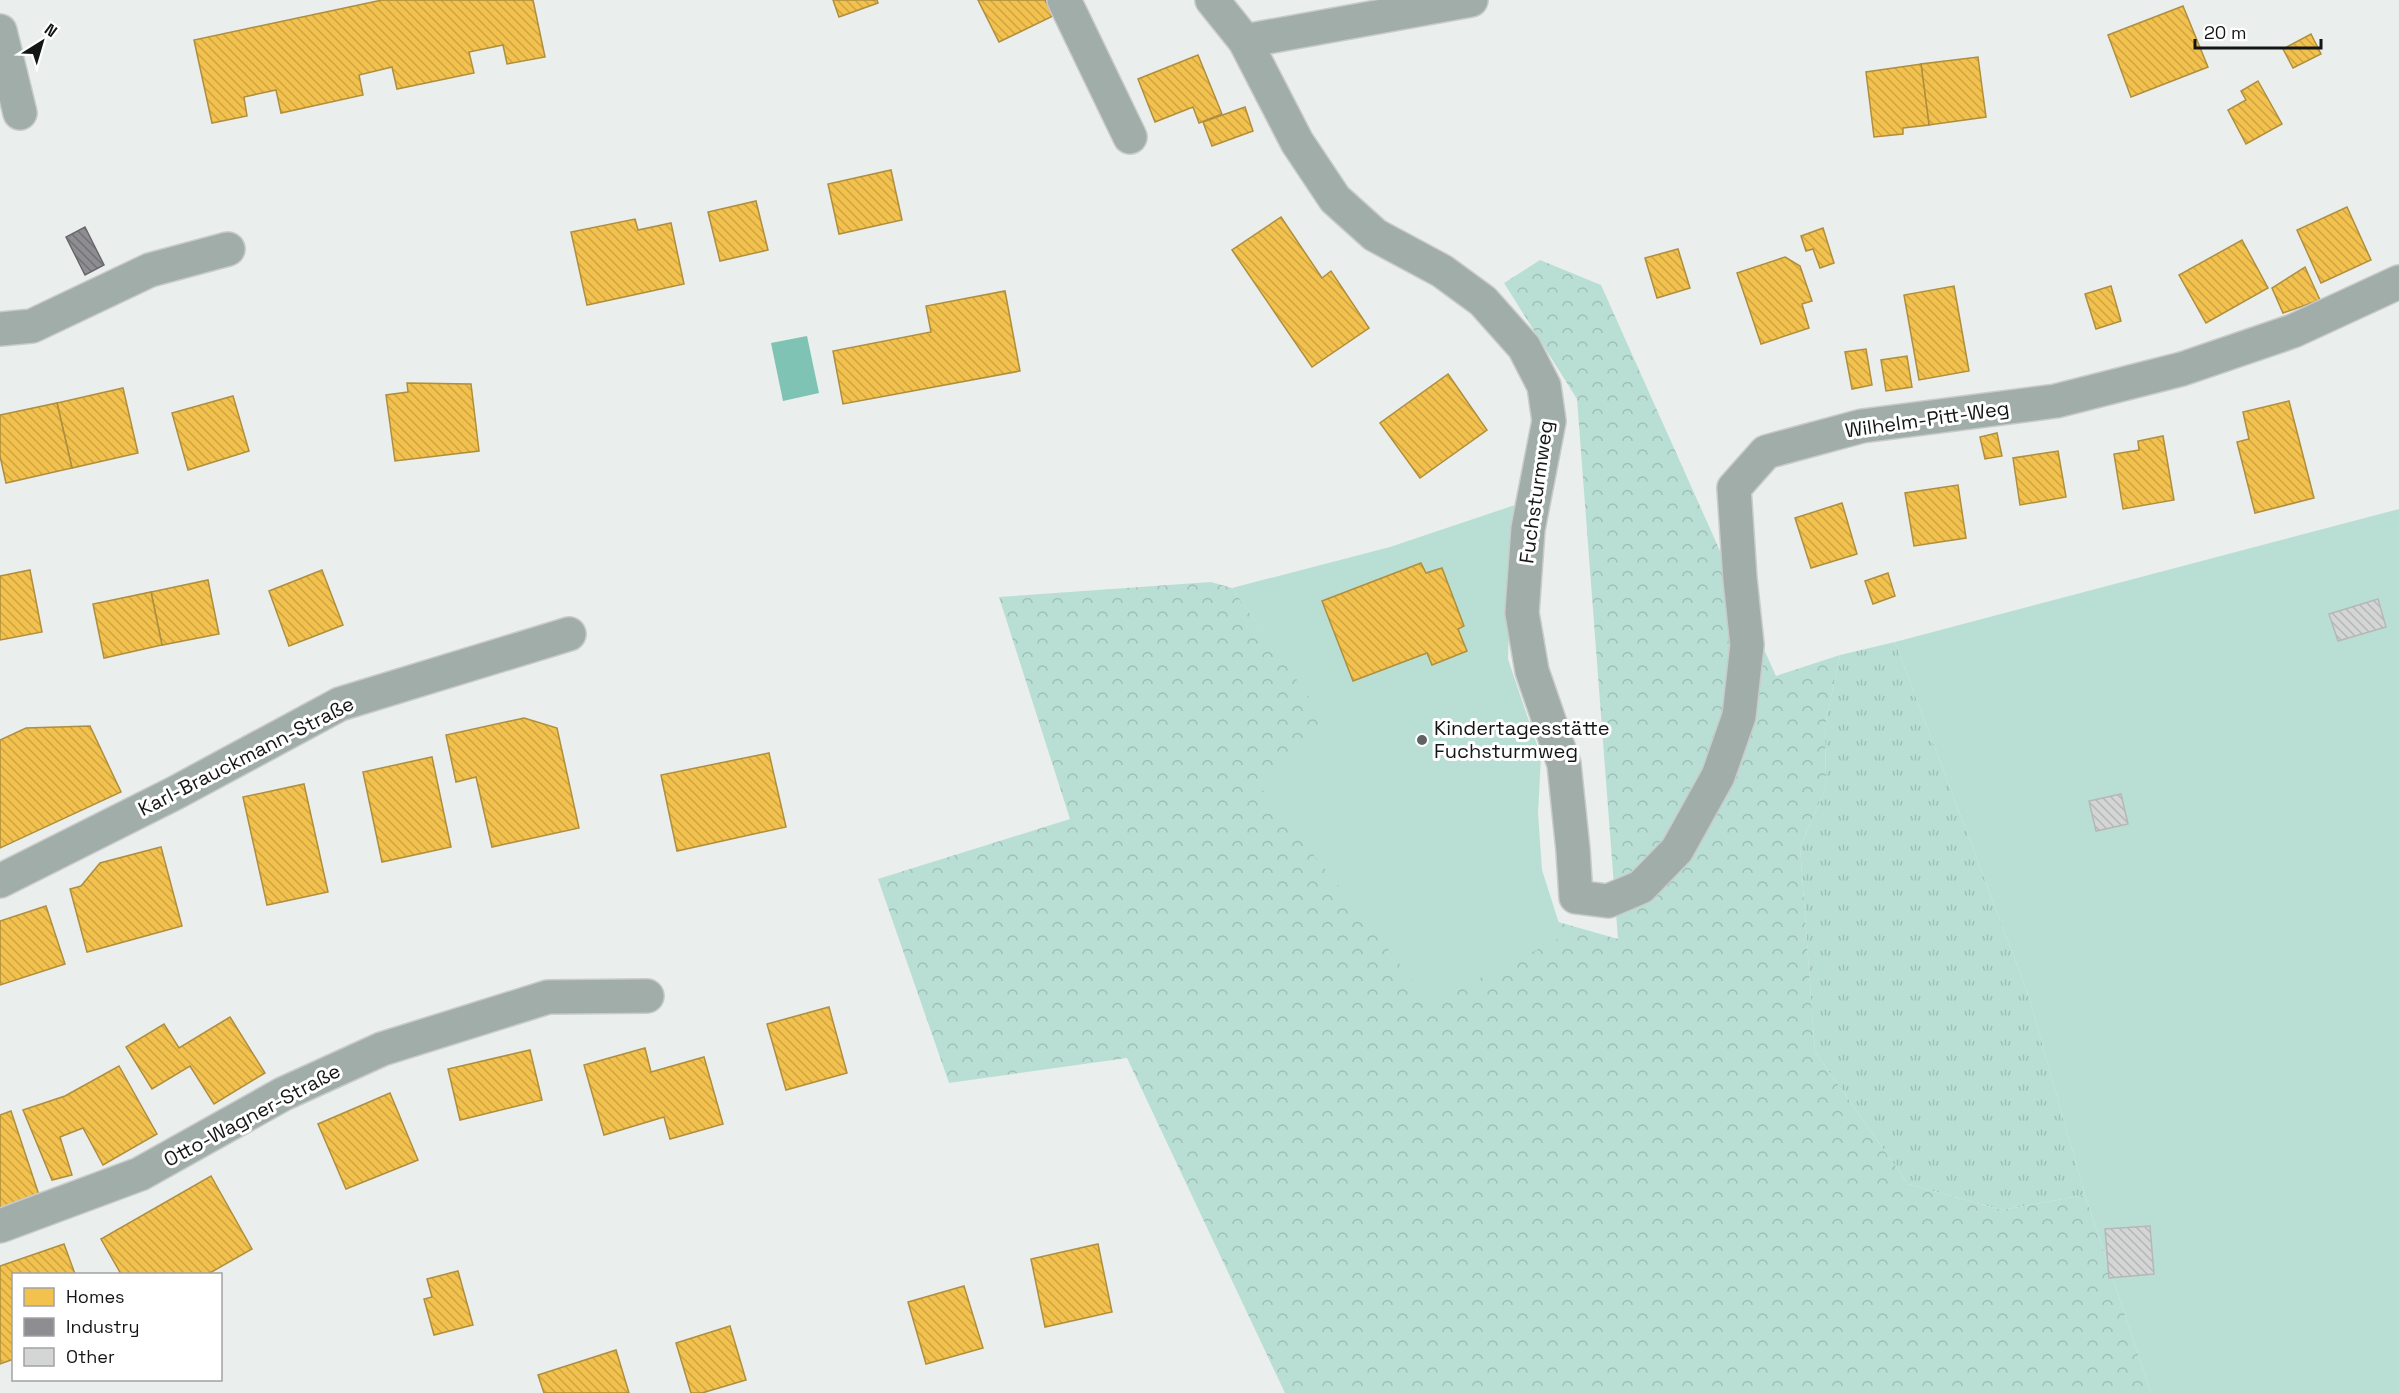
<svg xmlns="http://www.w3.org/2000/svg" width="2399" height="1393" viewBox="0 0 2399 1393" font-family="'Space Grotesk',sans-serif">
<defs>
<pattern id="grass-tufts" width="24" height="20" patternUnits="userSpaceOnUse" patternTransform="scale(1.5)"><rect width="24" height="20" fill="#b9dfd4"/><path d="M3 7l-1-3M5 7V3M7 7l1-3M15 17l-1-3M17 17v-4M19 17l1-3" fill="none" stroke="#9ebfb5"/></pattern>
<pattern id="forest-crowns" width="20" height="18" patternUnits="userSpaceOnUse" patternTransform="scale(1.5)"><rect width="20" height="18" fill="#b9dfd4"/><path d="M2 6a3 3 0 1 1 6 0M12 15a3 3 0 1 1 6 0" fill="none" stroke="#9ebfb5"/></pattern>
<pattern id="homes-back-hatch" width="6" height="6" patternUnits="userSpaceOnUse" patternTransform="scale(1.5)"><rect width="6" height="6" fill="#f2c14e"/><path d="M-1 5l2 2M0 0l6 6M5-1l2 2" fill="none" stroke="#cfa543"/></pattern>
<pattern id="industry-back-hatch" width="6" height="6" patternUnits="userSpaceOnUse" patternTransform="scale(1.5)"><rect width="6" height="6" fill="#8d8d92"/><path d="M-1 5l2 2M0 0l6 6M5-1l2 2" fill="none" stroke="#727276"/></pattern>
<pattern id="building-back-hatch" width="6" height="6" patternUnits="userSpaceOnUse" patternTransform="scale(1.5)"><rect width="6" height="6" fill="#d3d6d5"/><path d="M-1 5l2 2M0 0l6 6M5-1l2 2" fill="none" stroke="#b4b7b6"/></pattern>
</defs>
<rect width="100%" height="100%" fill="#eaeeec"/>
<path fill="url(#grass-tufts)" d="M1895,642L2028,994L2085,1195L2002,1210L1908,1184L1815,1052L1800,847L1826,787L1825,726L1840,655Z"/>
<path fill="url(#forest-crowns)" d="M1540,260L1601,285L1776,676L1840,655L1825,726L1826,787L1800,847L1815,1052L1908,1184L2002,1210L2085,1195L2151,1393H1285L1127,1058L949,1083L878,879L1070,819L999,597L1211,582L1232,588L1329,724L1495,904L1618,939L1577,399L1504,283Z"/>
<g fill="#b9dfd4">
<path d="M1515,505L1511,553L1508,659L1541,757L1538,813L1542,870L1563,936L1500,969L1429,1001L1257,783L1328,724L1232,588L1390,547Z"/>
<path d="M2399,509V1393H2151L2085,1195L2028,994L1895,642Z"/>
</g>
<path fill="#7ec3b3" d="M807,336L819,393L783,401L771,343Z"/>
<g fill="url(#homes-back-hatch)" stroke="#af8e3d" stroke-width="1.5">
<path d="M382,0H533L545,57L507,64L503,45L469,52L474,73L397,89L392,67L359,75L363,95L281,113L276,90L244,97L247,116L212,123L194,40Z"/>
<path d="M833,0H877L878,3L839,17Z"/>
<path d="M978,0H1045L1053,16L999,42Z"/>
<path d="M2183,6L2208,67L2131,97L2108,35Z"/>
<path d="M2311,34L2321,54L2293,68L2283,49Z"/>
<path d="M1198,55L1222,114L1199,123L1193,107L1155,122L1138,79Z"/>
<path d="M1978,57L1986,117L1929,125L1921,64Z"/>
<path d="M1921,64L1929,125L1903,128V134L1874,137L1866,72Z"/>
<path d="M2258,81L2282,124L2246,144L2228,110L2246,100L2241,91Z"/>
<path d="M1245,107L1253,131L1212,146L1203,122Z"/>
<path d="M891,170L902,220L839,234L828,184Z"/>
<path d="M756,201L768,250L720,261L708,212Z"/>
<path d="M2347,207L2371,260L2321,283L2297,230Z"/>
<path d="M1281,217L1322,278L1331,271L1369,328L1312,367L1232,250Z"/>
<path d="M635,219L638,230L671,223L684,284L587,305L571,232Z"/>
<path d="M1823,228L1834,263L1820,268L1813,249L1806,251L1801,236Z"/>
<path d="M2242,240L2268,288L2206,323L2179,275Z"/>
<path d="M1678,249L1690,288L1657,298L1645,258Z"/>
<path d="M1785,257L1800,266L1812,301L1802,304L1809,328L1761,344L1737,273Z"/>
<path d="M2305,267L2320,300L2283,313L2272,288Z"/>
<path d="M1954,286L1969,371L1919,380L1904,295Z"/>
<path d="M2111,286L2121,321L2096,329L2085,294Z"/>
<path d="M1005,291L1020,371L843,404L833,351L931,332L926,306Z"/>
<path d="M1866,349L1872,385L1852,389L1845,352Z"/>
<path d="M1907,356L1912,387L1886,391L1881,360Z"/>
<path d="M1448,374L1487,430L1420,478L1380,423Z"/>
<path d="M407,383L471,384L479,451L395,461L386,395L408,392Z"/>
<path d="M123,388L138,453L72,468L57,403Z"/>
<path d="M233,396L249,451L188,470L172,413Z"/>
<path d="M2289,401L2314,498L2255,513L2237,442L2249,439L2243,412Z"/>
<path d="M57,403L72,468L6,483L0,456V415Z"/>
<path d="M1997,433L2002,456L1985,459L1980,437Z"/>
<path d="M2163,436L2174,500L2123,509L2114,454L2139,450L2138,441Z"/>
<path d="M2058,451L2066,497L2020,505L2013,458Z"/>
<path d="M1958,485L1966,538L1914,546L1905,493Z"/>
<path d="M1842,503L1857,554L1811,568L1795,518Z"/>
<path d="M1421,563L1426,573L1442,568L1464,626L1458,629L1467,651L1432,665L1427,653L1353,681L1322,601Z"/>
<path d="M30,570L42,632L0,640V576Z"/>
<path d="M322,570L343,625L289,646L269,591Z"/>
<path d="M1888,573L1895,596L1873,604L1865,581Z"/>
<path d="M208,580L219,634L162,645L151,592Z"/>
<path d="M151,592L162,645L104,658L93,604Z"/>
<path d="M524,718L557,728L579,828L492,847L476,777L456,782L446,735Z"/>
<path d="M90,726L121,792L0,848V740L26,728Z"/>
<path d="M769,753L786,827L677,851L661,775Z"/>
<path d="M432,757L451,847L382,862L363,772Z"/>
<path d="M304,784L328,892L267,905L243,797Z"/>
<path d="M161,847L182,926L87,952L70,889L81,886L100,863Z"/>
<path d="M46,906L65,964L0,985V921Z"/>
<path d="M829,1007L847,1073L786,1090L767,1024Z"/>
<path d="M230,1017L265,1073L214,1104L190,1066L152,1089L126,1047L164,1024L179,1048Z"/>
<path d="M645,1048L651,1072L704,1057L723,1124L670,1139L664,1117L604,1135L584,1065Z"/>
<path d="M530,1050L542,1100L460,1120L448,1069Z"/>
<path d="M119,1066L157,1134L103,1165L83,1128L60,1137L72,1175L52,1180L23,1110L65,1096Z"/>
<path d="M390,1093L418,1160L346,1189L318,1124Z"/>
<path d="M11,1111L39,1195L0,1208V1115Z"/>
<path d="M211,1176L252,1249L208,1274H121L101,1239Z"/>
<path d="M64,1244L75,1274H14V1359L0,1364V1266Z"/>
<path d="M1098,1244L1112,1312L1045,1327L1031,1259Z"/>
<path d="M458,1271L473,1325L434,1335L424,1299L432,1297L427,1279Z"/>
<path d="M964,1286L983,1348L926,1364L908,1302Z"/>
<path d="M730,1326L746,1380L702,1393H691L676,1343Z"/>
<path d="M616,1350L629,1393H544L538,1375Z"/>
</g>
<path fill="url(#industry-back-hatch)" stroke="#69696c" stroke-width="1.5" d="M85,227L104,265L85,275L66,237Z"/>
<g fill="url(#building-back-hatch)" stroke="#b6b8b7" stroke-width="1.5">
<path d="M2378,599L2386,627L2338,641L2329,614Z"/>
<path d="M2121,794L2128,824L2096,831L2089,801Z"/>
<path d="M2150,1226L2154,1274L2109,1278L2105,1229Z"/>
</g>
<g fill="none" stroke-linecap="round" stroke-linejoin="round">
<g stroke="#c9cbca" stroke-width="36">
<g id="minor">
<path d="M1064,0L1130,137"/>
<path d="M1212,0L1245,41L1297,142L1335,199L1375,235L1442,271L1483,301L1524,347L1544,386L1549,421L1528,529L1522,613L1532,671L1564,764L1573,850L1576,897L1608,901L1641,887L1677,850L1718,776L1739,716L1747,645L1740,579L1734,488L1766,452L1862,426L2056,401L2182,369L2293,331L2399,282"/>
<path d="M0,31L20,113"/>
<path d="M1245,41L1471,0"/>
<path d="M0,329L32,326L150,270L228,249"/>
<path d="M0,881L175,793L340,704L569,634"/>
<path d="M0,1226L140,1174L283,1094L382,1049L548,997L647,996"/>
</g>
</g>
<use href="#minor" stroke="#a1ada9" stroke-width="33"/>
</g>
<circle fill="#5f6260" stroke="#fff" stroke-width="2" cx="1422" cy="740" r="6"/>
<g text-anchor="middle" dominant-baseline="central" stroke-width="6" stroke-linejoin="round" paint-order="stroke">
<g font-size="20" fill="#141615" stroke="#fff">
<text transform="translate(1927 419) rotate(-8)">Wilhelm-Pitt-Weg</text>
<text transform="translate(1536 492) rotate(-82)">Fuchsturmweg</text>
<text transform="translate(246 756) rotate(-27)">Karl-Brauckmann-Straße</text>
<text transform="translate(252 1115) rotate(-28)">Otto-Wagner-Straße</text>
</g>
<g font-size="20" fill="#141615" stroke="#fff" text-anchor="start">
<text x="1434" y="728">Kindertagesstätte<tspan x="1434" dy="23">Fuchsturmweg</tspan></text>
</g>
</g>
<rect x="12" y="1273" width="210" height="108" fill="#ffffff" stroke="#a1a2a1" stroke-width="1.5"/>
<rect x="24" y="1288" width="30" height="18" fill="#f2c14e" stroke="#a1a2a1" stroke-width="1.5"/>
<text x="66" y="1303" font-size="18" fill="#141615">Homes</text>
<rect x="24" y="1318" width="30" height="18" fill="#8d8d92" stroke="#a1a2a1" stroke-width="1.5"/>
<text x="66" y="1333" font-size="18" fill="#141615">Industry</text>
<rect x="24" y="1348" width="30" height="18" fill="#d3d6d5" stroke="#a1a2a1" stroke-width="1.5"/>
<text x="66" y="1363" font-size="18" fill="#141615">Other</text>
<g transform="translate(42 42) rotate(37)" stroke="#ffffff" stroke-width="4.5" paint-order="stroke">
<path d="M0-4.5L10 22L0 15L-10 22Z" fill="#141615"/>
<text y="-9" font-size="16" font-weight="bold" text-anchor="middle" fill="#141615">N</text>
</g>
<path d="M2195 39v9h126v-9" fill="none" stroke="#141615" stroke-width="3"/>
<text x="2204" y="39" font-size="18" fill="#141615" stroke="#ffffff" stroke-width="4.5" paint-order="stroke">20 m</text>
</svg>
